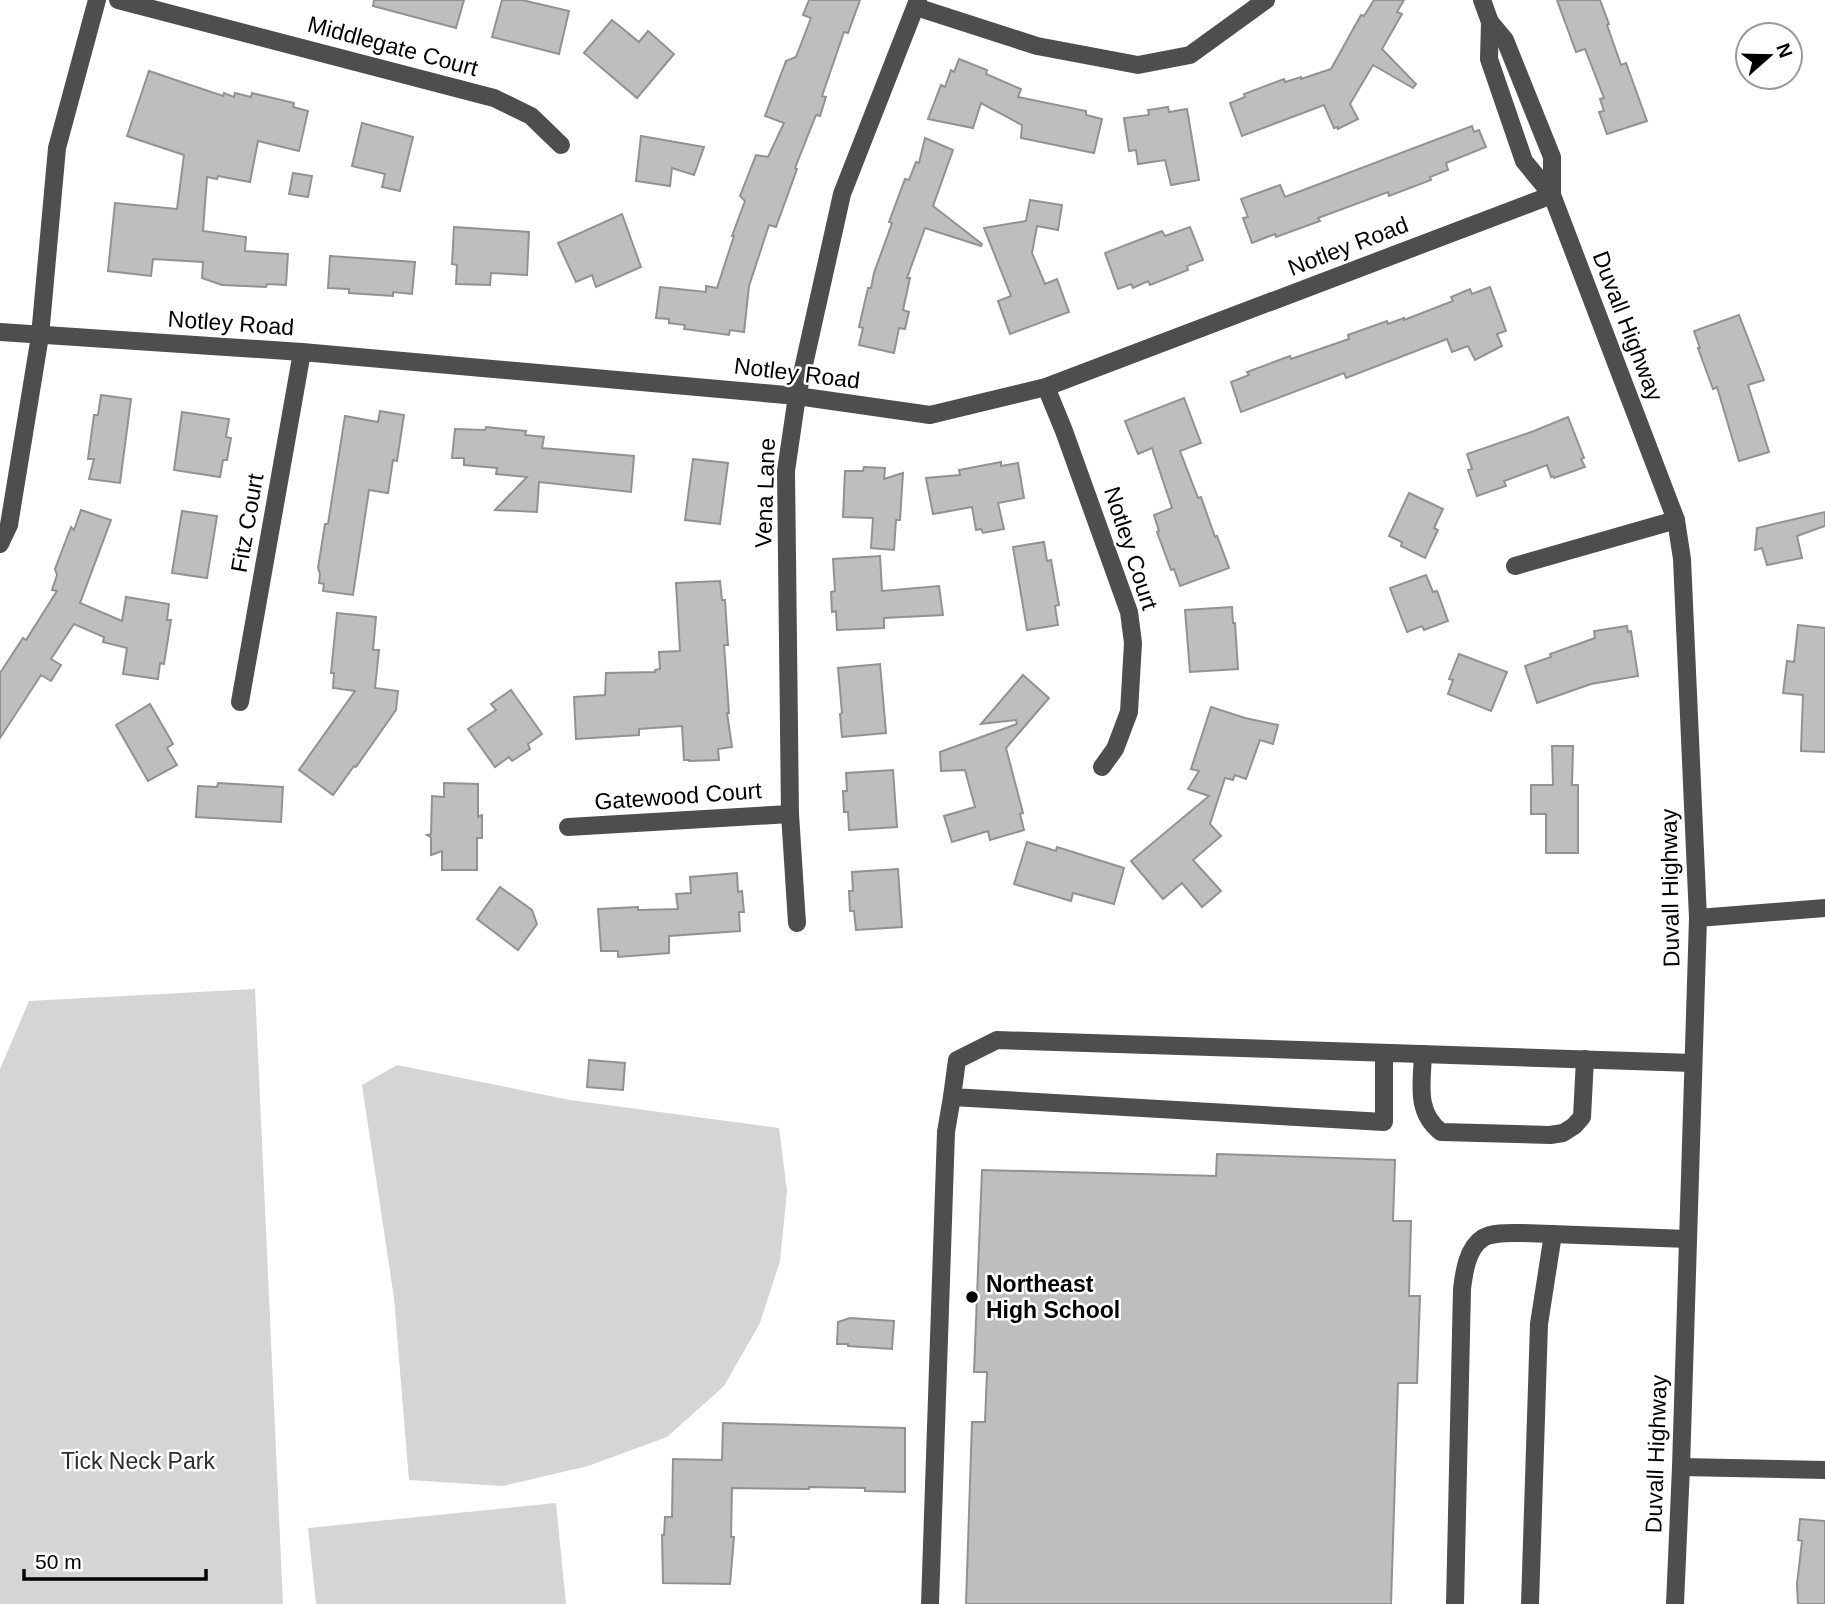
<svg xmlns="http://www.w3.org/2000/svg" width="1825" height="1604" viewBox="0 0 1825 1604" font-family="Arial,sans-serif">
<rect width="100%" height="100%" fill="#fff"/>
<g fill="#d5d5d5">
<path d="M255,989L283,1604H0V1069L29,1001Z"/>
<path d="M397,1065L570,1100L779,1128L787,1191L780,1261L760,1323L724,1386L667,1437L588,1466L503,1486L409,1480L394,1298L362,1085Z"/>
<path d="M556,1503L566,1604H316L308,1528Z"/>
</g>
<g fill="#bebebe" stroke="#929292" stroke-width="2">
<path d="M374,0H464L456,28L373,6Z"/>
<path d="M502,0H522L569,11L559,54L492,37Z"/>
<path d="M809,0H860L848,33L844,32L822,96L826,97L820,116L816,115L795,168L797,169L776,227L769,225L749,286L744,332L730,330L729,335L684,329L685,325L669,323V319L656,318L660,287L706,292V286L717,288L734,236H732L745,201L740,196L756,155L768,157L784,123L765,116L786,61L796,57L811,18L803,15Z"/>
<path d="M1374,0H1404L1397,12L1402,14L1382,49L1416,84L1413,88L1373,65L1350,104L1358,119L1338,129V127L1334,128L1324,105L1242,136L1230,103L1245,97L1244,94L1284,79L1285,82L1301,77V79L1331,69L1361,15L1364,16Z"/>
<path d="M1557,0H1600L1609,24L1607,25L1621,65L1626,63L1647,121L1607,134L1599,112L1604,111L1600,99L1604,98L1585,49L1576,52Z"/>
<path d="M612,20L639,42L648,31L674,54L637,98L584,53Z"/>
<path d="M959,59L987,70L986,74L1021,89L1018,97L1086,111V115L1102,119L1094,153L1021,138L1022,125L981,103L973,128L928,119L941,85L945,87L951,70L954,72Z"/>
<path d="M149,71L223,96L224,93L234,97L235,93L251,97L252,93L294,103L293,107L308,111L299,151L258,141L250,182L218,176L217,179L207,177L203,231L246,237L245,251L288,254L286,285L267,284L266,287L222,285L202,278L203,262L153,259L151,276L108,271L115,203L177,209L184,155L127,136Z"/>
<path d="M1168,107L1169,112L1187,109L1199,180L1171,185L1165,160L1138,164L1136,150L1129,151L1124,118L1149,115L1148,110Z"/>
<path d="M362,123L413,137L400,191L382,187L385,174L352,166Z"/>
<path d="M1472,126L1474,132L1479,130L1486,147L1446,163L1448,170L1430,177L1431,180L1389,196L1388,192L1318,218L1320,221L1276,237L1275,234L1252,243L1243,218L1248,217L1241,199L1280,185L1285,197Z"/>
<path d="M641,136L704,147L694,175L672,168L670,186L636,181Z"/>
<path d="M925,138L953,150L933,206L982,244L981,246L925,228L907,278H910L903,310L909,312L905,329L899,328L894,353L859,345L863,328L859,327L868,288H871L874,273L892,223L889,222L905,179L909,180L916,162L919,163Z"/>
<path d="M293,173L312,176L308,197L289,194Z"/>
<path d="M1030,200L1062,205L1058,230L1037,226L1032,253L1045,284L1057,279L1069,312L1010,334L998,301L1011,296L984,228L1026,221Z"/>
<path d="M622,214L641,267L596,287L592,275L576,282L558,243Z"/>
<path d="M454,227L529,232L527,275L491,273L490,285L456,284L457,265L452,264Z"/>
<path d="M1190,227L1203,260L1187,266L1188,270L1150,285L1148,281L1133,288L1131,284L1118,289L1105,253L1162,231L1165,236Z"/>
<path d="M330,256L415,262L412,294L393,292V296L349,293V289L328,288Z"/>
<path d="M1490,287L1506,331L1497,334L1502,346L1475,360L1468,346L1452,352L1447,339L1346,378L1344,373L1241,412L1231,382L1249,375L1247,372L1290,356L1291,359L1349,339L1348,335L1387,321L1388,324L1404,318V320L1453,301L1451,297L1470,289L1472,294Z"/>
<path d="M1739,315L1764,380L1748,385L1769,452L1739,461L1717,387L1713,389L1698,348H1700L1694,331Z"/>
<path d="M101,395L131,399L120,483L89,479L94,459H88L94,415H98Z"/>
<path d="M1184,398L1201,443L1180,451L1198,498L1201,497L1215,537L1217,536L1229,568L1180,586L1174,569L1171,570L1157,532L1159,531L1154,515L1172,508L1152,448L1138,454L1125,421Z"/>
<path d="M380,411L404,415L397,461L393,460L388,493L369,490L353,595L323,591L324,584L319,583L320,574L318,568L325,524H328L345,416L378,422Z"/>
<path d="M182,412L229,419L226,437L231,438L227,460H223L220,477L174,470Z"/>
<path d="M1568,417L1584,458L1581,459L1585,467L1554,478L1553,476L1551,477L1547,465L1504,481L1506,486L1477,496L1468,470L1472,469L1467,454L1534,431Z"/>
<path d="M486,427L526,431L525,435L544,437L542,448L634,456L631,492L539,482L537,512L495,510L527,477L496,474L497,468L464,465V458H452L455,429L485,430Z"/>
<path d="M693,459L728,463L720,524L685,520Z"/>
<path d="M1001,462V466L1018,463L1024,498L998,503L1004,529L983,533L981,529L976,530L972,507L933,514L926,478L960,475L959,470Z"/>
<path d="M864,467L885,468L884,479L903,473L900,520H896L894,550L871,548L873,518L843,517L845,471H863Z"/>
<path d="M1409,493L1443,509L1434,528L1438,530L1425,558L1401,546L1402,542L1389,536Z"/>
<path d="M81,510L111,520L80,603L122,621L126,597L169,604L167,620H171L164,664L160,663L158,679L123,674L127,648L103,642L104,637L74,624L51,659L61,665L51,681L41,675L0,738V673L23,638L26,640L57,591L52,590L57,575L55,569L71,527L74,530Z"/>
<path d="M182,511L217,516L207,578L172,573Z"/>
<path d="M1825,512V526L1797,536L1802,558L1767,565L1762,548L1755,550L1757,528Z"/>
<path d="M1044,542L1047,561L1051,560L1059,605L1055,606L1058,625L1027,630L1013,547Z"/>
<path d="M880,556L882,591L939,586L943,615L884,618V628L837,630L836,611L832,612L831,592L835,591L833,559Z"/>
<path d="M1426,575L1433,592L1437,591L1448,621L1424,630L1422,626L1407,632L1390,588Z"/>
<path d="M720,581L722,600H725L728,645H724L729,713H727L732,747L718,749L719,760L689,761V760H684L682,726L639,729V735L576,739L574,697L605,695L606,673L655,672V670L660,669L659,652L680,651L676,583Z"/>
<path d="M1232,607L1233,623H1235L1238,669L1190,672L1185,610Z"/>
<path d="M337,613L376,617L373,650H379L375,688L398,691L396,710L356,767L354,766L333,795L299,770L355,691L333,688L334,673H331Z"/>
<path d="M1798,625L1825,628V752L1801,751L1803,695L1783,693L1787,661L1794,662Z"/>
<path d="M1627,626L1628,632L1631,631L1638,676L1591,684L1537,703L1525,666L1551,657L1550,654L1595,638L1594,631Z"/>
<path d="M1459,654L1507,672L1491,711L1448,694L1453,680L1449,679Z"/>
<path d="M880,664L886,733L842,737L840,714L842,713L838,668Z"/>
<path d="M1023,675L1049,698L1006,748L1023,813L1020,814L1024,830L990,840L988,831L952,842L944,816L975,807L965,770L941,771L940,752L1017,724L1016,720L981,724Z"/>
<path d="M511,690L542,734L528,744L530,749L512,761L509,757L495,767L468,729L496,710L491,704Z"/>
<path d="M150,704L173,744L167,748L177,765L148,781L116,725Z"/>
<path d="M1211,707L1245,718L1278,725L1273,744L1260,740L1246,779L1235,775L1233,780L1225,778L1210,824L1221,836L1193,860L1221,891L1202,907L1182,883L1163,899L1131,861L1209,796L1188,789L1199,771L1191,769Z"/>
<path d="M1552,746H1573L1572,785H1578V853H1546V814H1531V785H1553Z"/>
<path d="M893,770L897,827L849,830L848,812H844L843,791H847L846,773Z"/>
<path d="M218,783L283,787L281,822L196,817L198,786L217,787Z"/>
<path d="M444,783L478,784V817L482,815V838H477V870H442V851L431,855V837L427,835L431,834L432,796L444,797Z"/>
<path d="M1027,842L1056,851L1057,847L1124,868L1114,904L1073,893L1071,901L1014,884Z"/>
<path d="M898,869L902,927L856,930L854,911H850L849,891H853L852,872Z"/>
<path d="M737,873L738,892L742,891L744,912H739L740,931L669,936V953L618,957V951H601L598,909L638,907V910L678,909L676,894L691,893L690,877Z"/>
<path d="M500,887L532,910L537,924L518,950L477,919Z"/>
<path d="M589,1060L625,1063L623,1090L587,1087Z"/>
<path d="M1217,1154L1395,1160L1393,1221H1411L1409,1296H1420L1417,1383H1398L1391,1604H966L972,1422H985L987,1372H974L982,1170L1216,1176Z"/>
<path d="M850,1318L894,1321L892,1349L848,1346V1344H837L838,1322Z"/>
<path d="M723,1423L905,1428V1492L865,1491V1488L809,1487V1489L732,1488L731,1537H734L730,1584L663,1583L662,1535H664L665,1517H672L673,1459L722,1460Z"/>
<path d="M1800,1519L1825,1521V1604H1798L1797,1584L1802,1541L1798,1540Z"/>
</g>
<g fill="none" stroke-linecap="round" stroke-linejoin="round">
<g stroke="#4e4e4e" stroke-width="18">
<path d="M118,0L494,98L531,116L561,145"/>
<path d="M1482,0L1490,22L1505,40L1552,157V195"/>
<path d="M916,7L1037,46L1138,65L1190,55L1266,0"/>
<path d="M1490,22L1489,59L1524,161L1552,195L1676,520L1682,559L1698,918L1681,1467L1675,1604"/>
<path d="M0,332L302,352L797,396L930,415L1046,387L1552,195"/>
<path d="M1046,387L1064,431L1129,612L1133,643L1129,712L1115,749L1102,767"/>
<path d="M0,544L9,525L40,336L57,148L97,0"/>
<path d="M1515,566L1676,520"/>
<path d="M240,702L302,352"/>
<path d="M568,827L790,814"/>
<path d="M1698,918L1825,908"/>
<path d="M797,923L790,814L786,471L797,396L842,194L918,0"/>
<path d="M1384,1053V1122L952,1097L957,1060L997,1040L1693,1063"/>
<path d="M1423,1054C1422,1083 1415,1112 1441,1132L1550,1135L1563,1133L1574,1126L1582,1117L1585,1059"/>
<path d="M1681,1467L1825,1470"/>
<path d="M930,1604L946,1132L952,1097"/>
<path d="M1455,1604L1462,1289C1464,1273 1467,1248 1483,1238C1493,1232 1511,1233 1522,1233L1688,1239"/>
<path d="M1530,1604L1539,1324L1553,1234"/>
</g>
</g>
<circle fill="#000" stroke="#fff" stroke-width="2.5" cx="972" cy="1297" r="7"/>
<g text-anchor="middle" dominant-baseline="central" stroke-width="5" stroke-linejoin="round" paint-order="stroke">
<g font-size="23" fill="#000" stroke="#fff">
<text transform="translate(393 46) rotate(15)">Middlegate Court</text>
<text transform="translate(1348 246) rotate(-21)">Notley Road</text>
<text transform="translate(231 323) rotate(4)">Notley Road</text>
<text transform="translate(1628 326) rotate(69)">Duvall Highway</text>
<text transform="translate(797 373) rotate(7)">Notley Road</text>
<text transform="translate(765 493) rotate(-88)">Vena Lane</text>
<text transform="translate(247 523) rotate(-80)">Fitz Court</text>
<text transform="translate(1131 548) rotate(72)">Notley Court</text>
<text transform="translate(678 796) rotate(-4)">Gatewood Court</text>
<text transform="translate(1670 888) rotate(-91)">Duvall Highway</text>
<text transform="translate(1656 1454) rotate(-88)">Duvall Highway</text>
</g>
<g font-size="23" font-weight="bold" fill="#000" stroke="#fff" text-anchor="start">
<text x="986" y="1284">Northeast<tspan x="986" dy="26">High School</tspan></text>
</g>
<g font-size="23" fill="#2c2c2c" stroke="#fff">
<text x="138" y="1461">Tick Neck Park</text>
</g>
</g>
<g transform="translate(1769 56) rotate(70)"><circle r="33" fill="#ffffff" stroke="#999999" stroke-width="2"/>
<path d="M0-5L12 26L0 18L-12 26Z" fill="#000000"/>
<text y="-10" font-size="19" font-weight="bold" text-anchor="middle" fill="#000000">N</text>
</g>
<path d="M24 1569v10h182v-10" fill="none" stroke="#000000" stroke-width="3.5"/>
<text x="35" y="1569" font-size="21" fill="#000000" stroke="#ffffff" stroke-width="5" paint-order="stroke">50 m</text>
</svg>
